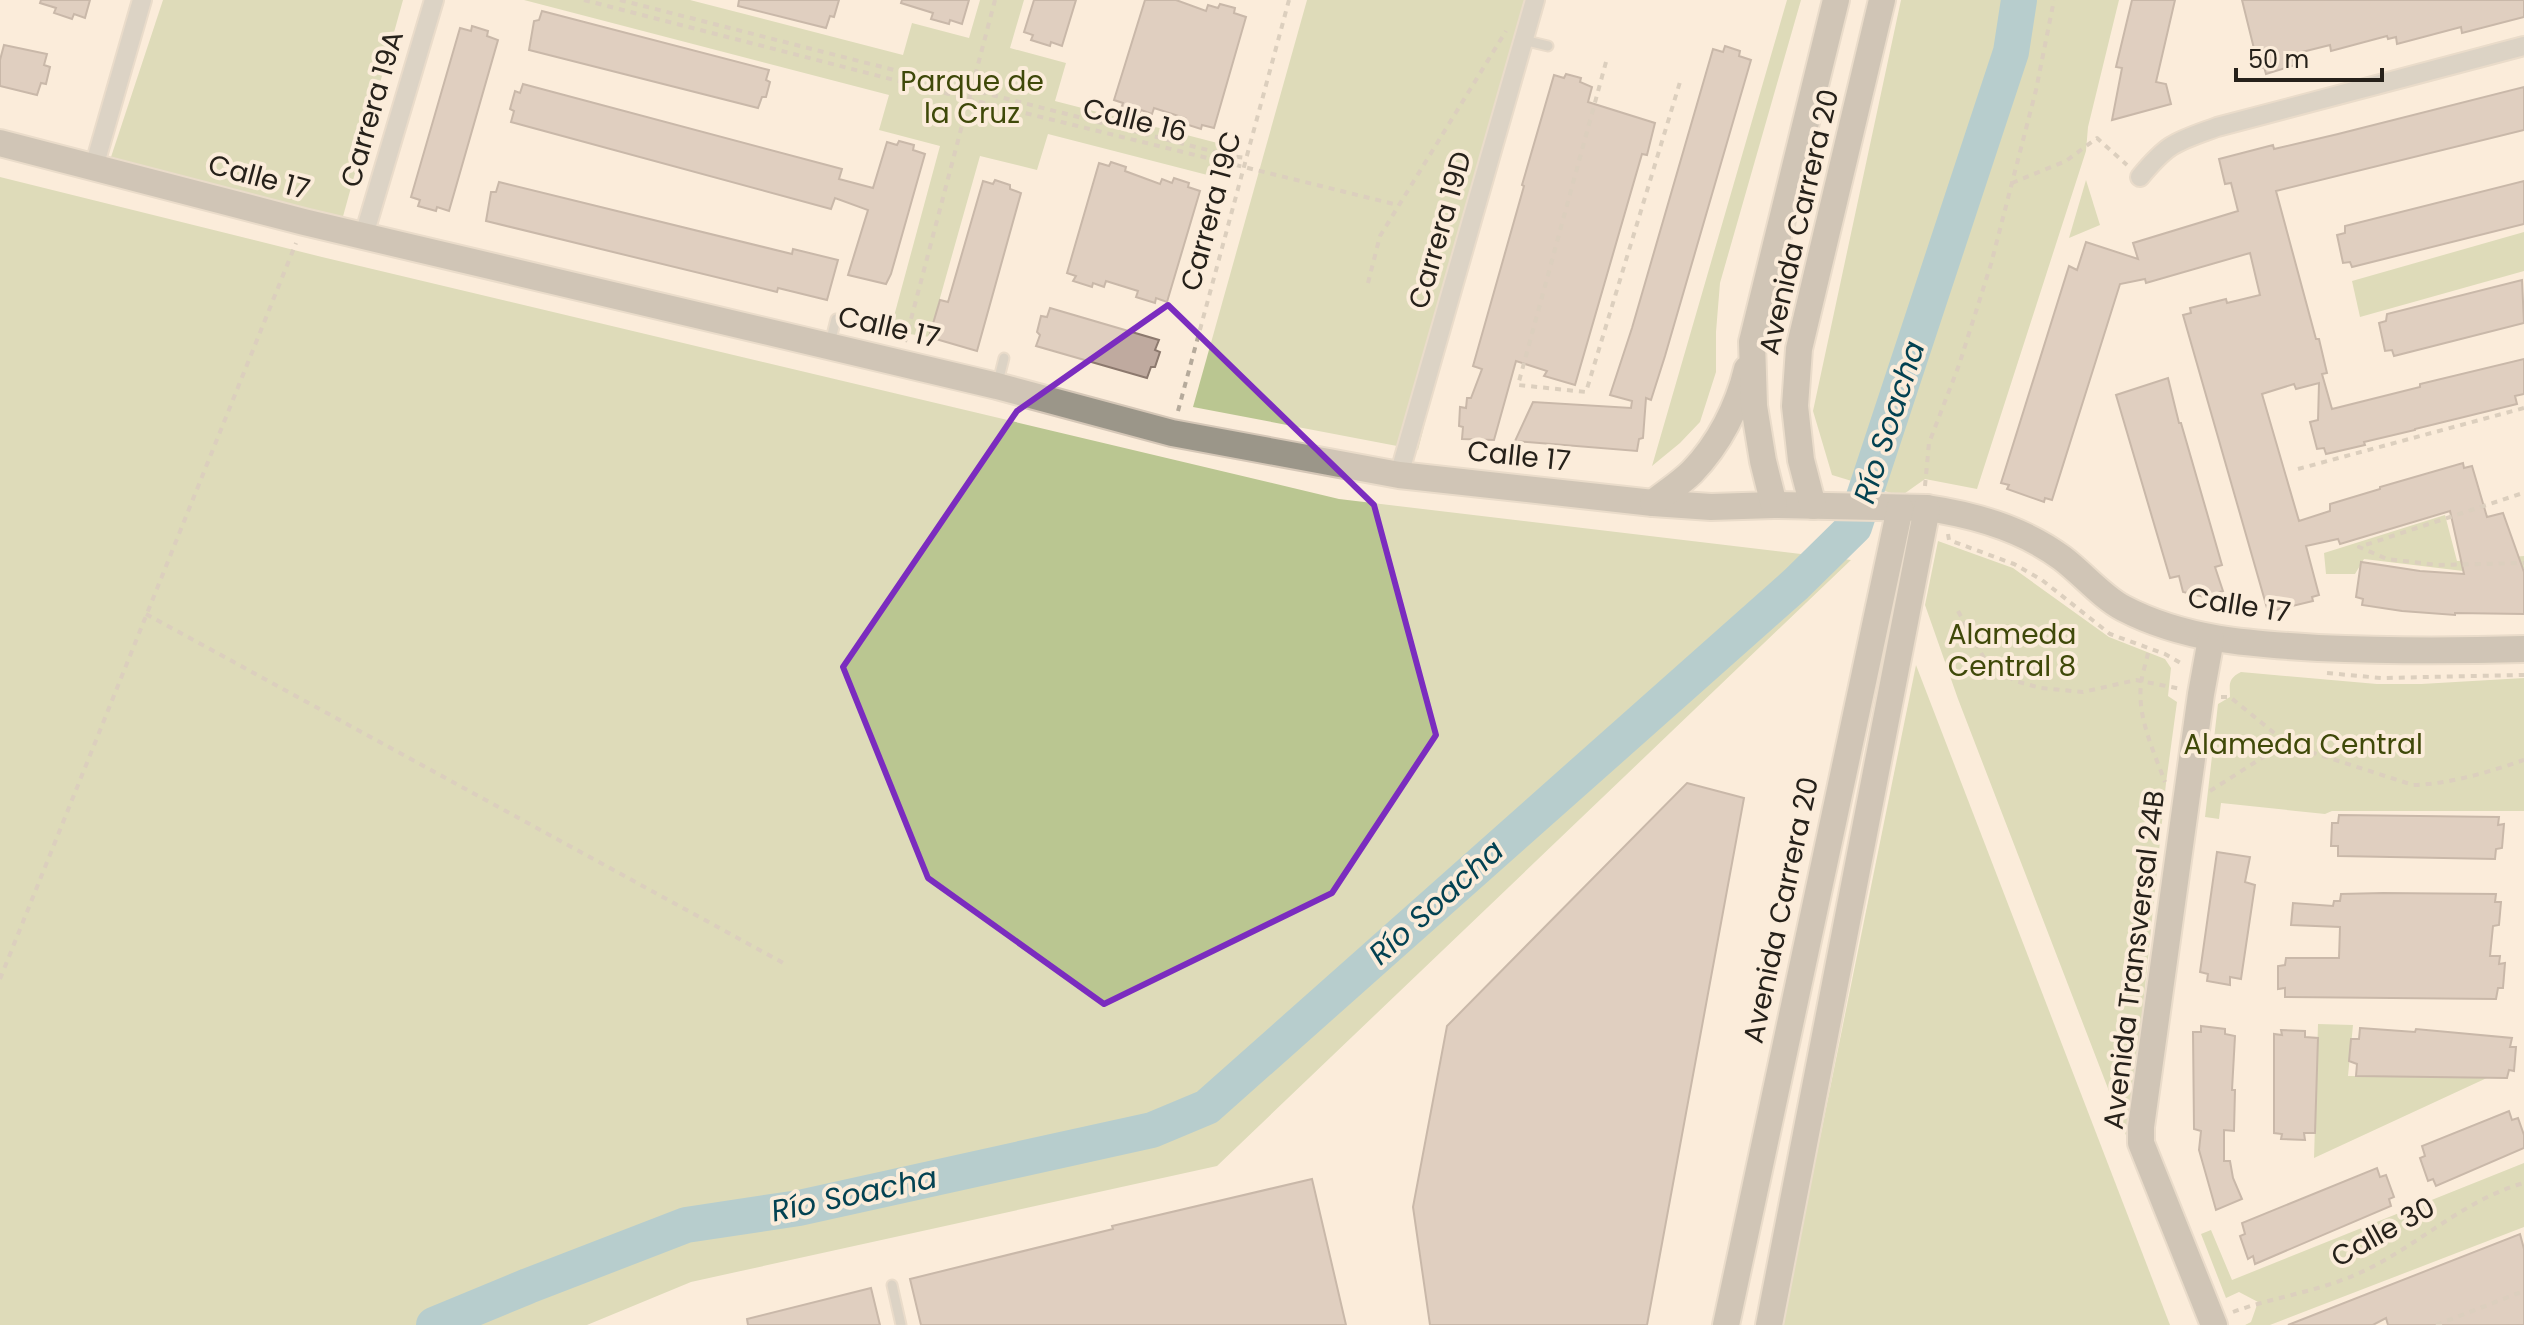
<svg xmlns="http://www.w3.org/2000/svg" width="2524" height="1325" viewBox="0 0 2524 1325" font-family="Poppins,sans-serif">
<rect width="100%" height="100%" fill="#fbecda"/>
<g fill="#bac691">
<path d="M163,0H403L342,220L111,157Z"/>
<path d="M524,0H690L903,55L912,23L969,38L980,0H1024L1010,48L1066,63L1055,101L1233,147L1223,179L1048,134L1037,170L980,156L929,337L890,331L940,146L879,130L889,95Z"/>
<path d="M1307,0H1530L1418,450L1193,407Z"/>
<path d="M1787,0H1801L1720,283L1716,332V372L1700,422L1680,443L1652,466Z"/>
<path d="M1901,0H2119L2088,127L2086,151L1977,489L1925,479L1901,496L1832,475L1813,411Z"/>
<path d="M0,177L322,257L1339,499L1851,560L1217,1166L691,1282L587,1325H0Z"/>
<path d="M2086,180L2100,225L2069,238Z"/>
<path d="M2524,232V271L2360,317L2352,281Z"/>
<path d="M2445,515L2457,561L2524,556V568L2463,571L2364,559L2355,574H2326L2324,553Z"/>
<path d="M1938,541L2013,568L2109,637L2165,659L2171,668L2168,696L2177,702L2166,783L2129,1143L1958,699L1925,605Z"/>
<path d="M1916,665L2170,1325H1782Z"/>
<path d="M2241,672L2377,684H2421L2524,678V811H2332L2325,814L2221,803L2219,819L2205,817L2218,704L2230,697C2230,685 2227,679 2241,672Z"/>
<path d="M2318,1024L2353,1025L2348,1076L2489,1077L2314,1158Z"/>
<path d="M2524,1163V1227L2270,1325H2245L2251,1322L2258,1302L2239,1292L2226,1298L2201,1234L2211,1230L2232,1280Z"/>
</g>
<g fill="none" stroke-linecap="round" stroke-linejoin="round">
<path stroke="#64a7bd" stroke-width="36" d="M434,1325L528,1286L686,1225L799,1208L1152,1130L1207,1107L1796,584L1854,527L2011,52L2019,0"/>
</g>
<g fill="#bfaa9f" stroke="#8c796e" stroke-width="2">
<path d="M41,0H90L85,18L74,14L72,19L54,13L56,8L40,3Z"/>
<path d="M739,0H839L834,17L830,16L826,28L738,6Z"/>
<path d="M902,0H969L962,24L950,20L949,24L931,19L933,13L901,3Z"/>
<path d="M1034,0H1076L1062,46L1051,42L1050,46L1031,40L1033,35L1024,32Z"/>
<path d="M1145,0H1176L1206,11L1208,5L1218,8L1220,4L1235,8L1234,13L1246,17L1214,128L1202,125L1201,129L1182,123L1185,118L1154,108L1152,114L1141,110L1139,114L1121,109L1123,103L1114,100Z"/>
<path d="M2132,0H2175L2156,82L2166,84L2171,104L2112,120L2122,68L2116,67Z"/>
<path d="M2242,0H2524V17L2462,33L2461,27L2397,44L2396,37L2388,39L2387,36L2331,51L2330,45L2298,53L2299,57L2293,59L2295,65L2266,74L2264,67L2259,69Z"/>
<path d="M542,11L769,70L766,80L770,82L766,97H762L758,108L529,50L534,21L539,20Z"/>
<path d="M472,26L488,31L487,36L498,40L449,211L437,207L436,211L418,206L420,200L411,197L460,28L471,31Z"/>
<path d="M4,45L47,54L44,65L50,67L46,84L41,83L37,95L0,86V60Z"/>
<path d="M1725,46L1740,51L1739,56L1751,60L1665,356L1651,400L1646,398L1643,438L1639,439L1637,451L1515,441L1533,402L1631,408L1632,401L1610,395L1632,328L1713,49L1723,52Z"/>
<path d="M1566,74L1581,78L1580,82L1592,87L1588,102L1655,123L1647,155L1642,154L1575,385L1544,376L1547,371L1516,361L1494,440L1462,439L1463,427L1459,426L1460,407L1466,408L1467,398H1471L1482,369L1473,366L1524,186L1522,185L1554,75L1564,78Z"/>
<path d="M523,84L842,169L839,179L873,188L887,142L897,145L899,141L914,145L913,150L925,154L891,274L886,284L848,275L868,210L835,198L831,209L511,122L514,111L510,109L515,91L520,93Z"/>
<path d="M2524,87V130L2276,191L2316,339H2319L2327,373L2322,374L2332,409L2420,387V384L2524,359V394L2515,396L2517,404L2415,429V430L2364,442L2365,445L2326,454L2324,448L2317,449L2310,422L2318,420L2319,383L2296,389L2294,384L2262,394L2299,521L2330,511V504L2380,489V487L2463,463L2464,468L2472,466L2487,517L2503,513L2524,572V614L2455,613V615L2402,611L2362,605L2363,599L2356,597L2361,562L2420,571L2464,574L2450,511L2340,544L2338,539L2306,546L2319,595L2312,597L2313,601L2276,610L2275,606L2267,608L2183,315L2191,313L2190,308L2226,299L2227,303L2260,295L2250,253L2146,283L2145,279L2120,284L2052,500L2045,498L2044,502L2007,489L2009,485L2001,483L2069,266L2077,270L2086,242L2138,259L2133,243L2238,211L2231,183L2225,184L2219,159L2273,145L2274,149L2338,134Z"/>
<path d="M1111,162L1126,167L1125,171L1160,184L1162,179L1172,183L1174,178L1189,183L1188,187L1200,191L1167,302L1156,298L1155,303L1136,297L1138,291L1106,281L1104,287L1093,283L1092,287L1073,281L1076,276L1067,273L1099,163L1109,166Z"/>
<path d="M995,180L1010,185V189L1021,193L977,351L929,337L940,300L948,302L983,181L993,184Z"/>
<path d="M2524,181V224L2352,267L2350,262L2343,263L2337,235L2345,233V226Z"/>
<path d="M499,182L792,254L793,249L838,260L827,300L778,288L777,292L486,221L491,192H496Z"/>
<path d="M2522,280L2524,323L2394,356L2392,350L2385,351L2379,323L2386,321L2387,314Z"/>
<path d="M1050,308L1159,340L1155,350L1160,352L1155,367H1151L1147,378L1036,346L1040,335L1037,332L1041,316L1047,317Z"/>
<path d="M2168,378L2179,423H2181L2222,565L2215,567L2223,591L2204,597L2183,592L2179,576L2170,578L2116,395Z"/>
<path d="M1687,783L1744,798L1647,1325H1430L1413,1207L1447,1026Z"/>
<path d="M2339,815L2499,817L2498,825L2504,824L2502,848L2496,849L2495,859L2338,856V846H2331L2332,823H2338Z"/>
<path d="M2217,852L2250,857L2245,882L2255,885L2241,979L2230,977V985L2207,981L2208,974L2200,972Z"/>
<path d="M2383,893L2496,894L2495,902H2501L2499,925L2493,926L2490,956H2500L2499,964L2505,963L2503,988H2498L2496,999L2285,997V988L2278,989V966L2285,965L2286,958H2339L2340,927L2291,925L2293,903L2333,906L2334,901H2340L2341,894Z"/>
<path d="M2201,1026L2225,1029V1034L2235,1036L2232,1090H2235L2234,1131L2224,1130V1161H2230L2233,1178L2242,1199L2216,1210L2199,1150L2201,1131L2194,1129L2193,1032H2201Z"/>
<path d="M2360,1028L2415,1032L2416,1029L2512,1038L2510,1047H2516L2514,1071L2509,1070L2507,1078L2356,1076L2357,1064L2349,1061L2351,1039H2359Z"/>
<path d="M2281,1030L2305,1031V1037L2318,1038L2315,1133H2304L2305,1140L2281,1139L2282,1134L2274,1133V1034L2282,1035Z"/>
<path d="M2509,1111L2512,1120L2518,1118L2524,1135V1148L2436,1186L2433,1179L2428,1181L2420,1158L2425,1156L2422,1146Z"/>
<path d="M2377,1168L2380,1177L2386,1175L2394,1197L2389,1199L2391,1206L2255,1264L2253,1256L2248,1259L2240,1236L2245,1234L2242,1223Z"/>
<path d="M1312,1179L1346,1325H921L910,1279L1113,1229L1112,1226Z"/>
<path d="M2520,1234L2524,1249V1325H2388L2386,1318L2373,1325H2288Z"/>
<path d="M871,1288L880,1325H748L747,1319Z"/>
</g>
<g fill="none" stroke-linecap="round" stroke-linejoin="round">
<g stroke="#d5c7b7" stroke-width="13">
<g id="lane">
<path d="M1523,40L1548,46"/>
<path d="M830,343L836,319"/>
<path d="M998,382L1004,358"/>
<path d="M892,1285L901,1325"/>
</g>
</g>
<g stroke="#d5c7b7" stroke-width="22">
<g id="street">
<path d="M94,167L142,0"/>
<path d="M2140,177C2169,142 2176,142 2217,127L2524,46"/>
<path d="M364,235L434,0"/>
<path d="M1399,475L1535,0"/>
</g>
</g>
<g stroke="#d5c7b7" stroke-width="30">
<g id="secondary">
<path d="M0,143L304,222L997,386L1172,433L1399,475L1653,503L1711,507L1774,505L1927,508C1975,515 2023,529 2062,558C2082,573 2102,597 2123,608C2184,640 2250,644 2318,648C2387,651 2455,651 2524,649"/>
<path d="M1653,503C1665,493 1680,484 1692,472C1719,444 1738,407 1747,369"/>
<path d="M1774,505L1763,461L1754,406L1752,342L1836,0"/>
<path d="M1813,506L1801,460L1795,406L1799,349L1882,0"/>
<path d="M2211,639L2201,694L2141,1127V1143L2214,1325"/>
<path d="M1726,1325L1900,508"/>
<path d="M1769,1325L1927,508"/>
</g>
</g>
<g stroke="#b5aa9b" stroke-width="4" stroke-dasharray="6 6" stroke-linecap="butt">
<path d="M584,0L968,99L1398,205"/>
<path d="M620,0L1231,156L1246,158"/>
<path d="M1606,62L1518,385L1586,392L1680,82"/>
<path d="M2012,183L2066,161L2097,138L2127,165"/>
<path d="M1368,283L1380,236L1506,31"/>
<path d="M905,342L995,0"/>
<path d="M1178,411L1289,0"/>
<path d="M2298,469L2524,408"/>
<path d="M1925,486L1929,443L1959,365L1991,264L2036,90L2054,0"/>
<path d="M2520,494L2359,547L2387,559L2438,565L2524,563"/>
<path d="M1948,534L1949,540L2014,564L2042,580L2110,634L2165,654L2184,665"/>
<path d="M1958,611L1985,660L2015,681L2041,688L2083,692L2136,680L2181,689"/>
<path d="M146,614L787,965"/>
<path d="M2148,653C2146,663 2142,674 2141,684C2137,717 2154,752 2165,782"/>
<path d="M2327,673L2381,678L2524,675"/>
<path d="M2221,697H2230L2289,745L2413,785C2450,784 2489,772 2524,760"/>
<path d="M2210,791L2268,754L2293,748"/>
<path d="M0,979L296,243"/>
<path d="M2233,1312C2273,1297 2317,1292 2357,1274C2415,1249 2462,1200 2524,1183"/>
<path d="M2436,1325L2524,1291"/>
</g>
<use href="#lane" stroke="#b6b3aa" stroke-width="9"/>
<use href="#street" stroke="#b6b3aa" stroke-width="18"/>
<use href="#secondary" stroke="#9b9689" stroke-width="26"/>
</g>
<path d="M0 0H2524V1325H0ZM1168,305L1374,505L1436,735L1332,893L1104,1004L928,878L843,667L1017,411Z" fill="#fbecda" fill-opacity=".55" fill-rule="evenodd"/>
<path fill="none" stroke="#7b2cbf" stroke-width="6" stroke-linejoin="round" d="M1168,305L1374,505L1436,735L1332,893L1104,1004L928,878L843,667L1017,411Z"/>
<g text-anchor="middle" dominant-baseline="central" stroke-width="8" stroke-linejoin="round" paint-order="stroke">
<g font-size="28" fill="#3f4909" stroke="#fbecda">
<text x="972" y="81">Parque de<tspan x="972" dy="32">la Cruz</tspan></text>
<text x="2012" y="634">Alameda<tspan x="2012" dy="32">Central 8</tspan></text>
<text x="2303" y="744">Alameda Central</text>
</g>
<g font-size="28" fill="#26211a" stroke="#fbecda">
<text transform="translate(372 109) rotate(-74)">Carrera 19A</text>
<text transform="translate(1135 120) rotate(14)">Calle 16</text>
<text transform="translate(259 177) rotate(15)">Calle 17</text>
<text transform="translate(1211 211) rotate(-75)">Carrera 19C</text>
<text transform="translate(1799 222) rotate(-77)">Avenida Carrera 20</text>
<text transform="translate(1440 230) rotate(-74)">Carrera 19D</text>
<text transform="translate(889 327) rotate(13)">Calle 17</text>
<text transform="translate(1519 456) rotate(6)">Calle 17</text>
<text transform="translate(2239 605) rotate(9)">Calle 17</text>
<text transform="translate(1781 910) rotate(-78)">Avenida Carrera 20</text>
<text transform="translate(2134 960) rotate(-83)">Avenida Transversal 24B</text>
<text transform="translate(2383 1232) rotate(-29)">Calle 30</text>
</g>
<g font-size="30" font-style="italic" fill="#034252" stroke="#fbecda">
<text transform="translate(1889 422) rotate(-72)">Río Soacha</text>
<text transform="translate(1436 902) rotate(-42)">Río Soacha</text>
<text transform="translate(854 1194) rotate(-12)">Río Soacha</text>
</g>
</g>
<path d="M2236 68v12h146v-12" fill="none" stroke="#26211a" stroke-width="4"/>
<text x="2248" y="68" font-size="24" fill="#26211a" stroke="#fbecda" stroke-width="6" paint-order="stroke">50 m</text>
</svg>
